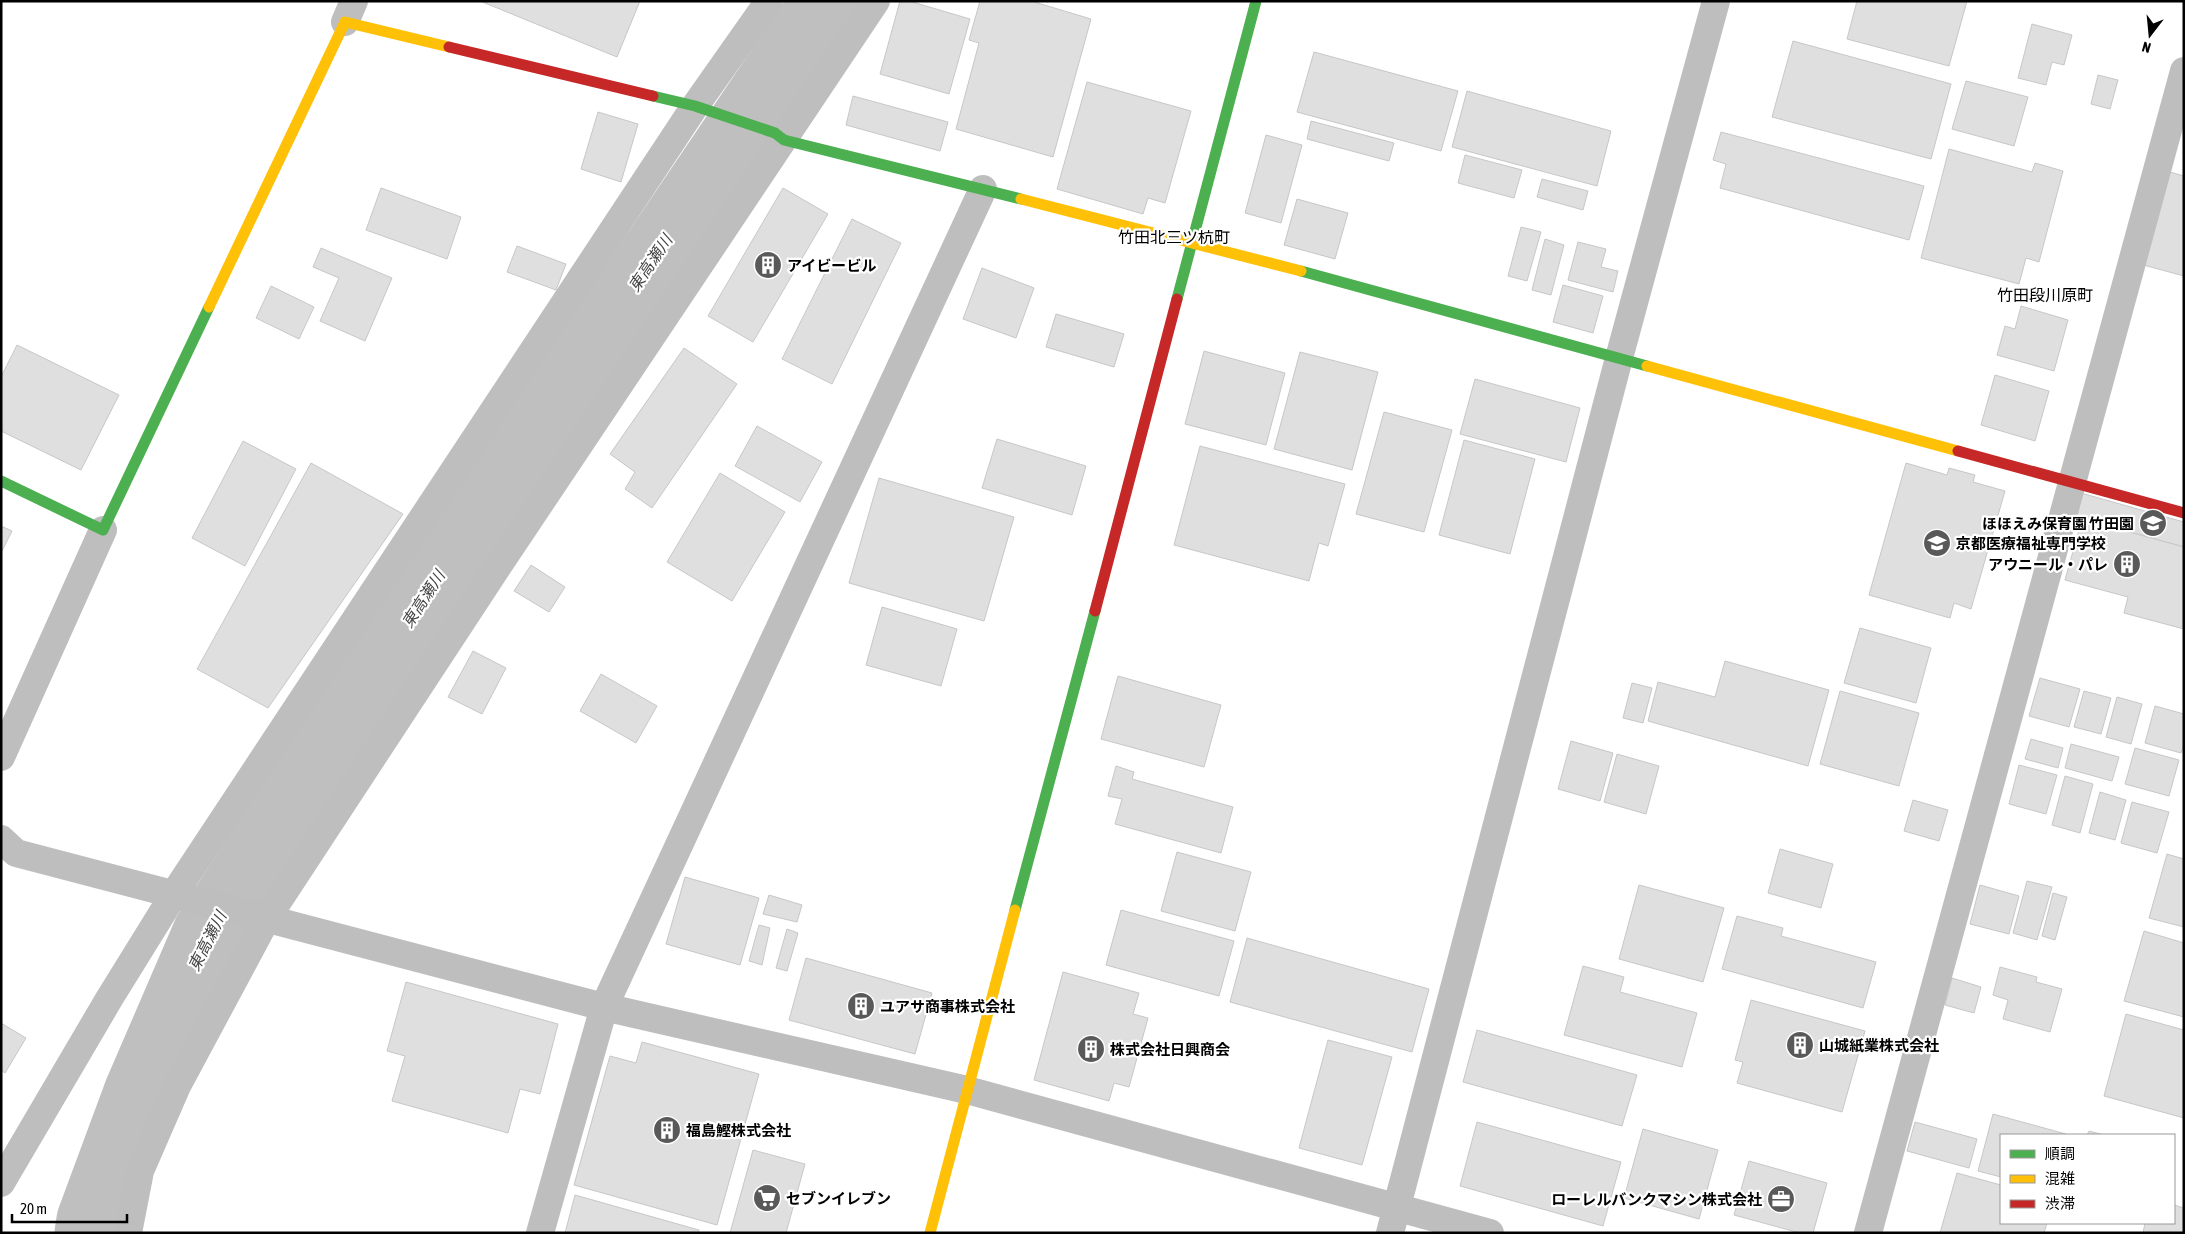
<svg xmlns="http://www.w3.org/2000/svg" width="2185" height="1234" viewBox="0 0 2185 1234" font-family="'Asap Condensed','Noto Sans JP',sans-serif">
<rect width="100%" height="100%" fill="#fff"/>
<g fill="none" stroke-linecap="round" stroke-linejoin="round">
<path stroke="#bfbfbf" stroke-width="69" d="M89,1233L91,1220L138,1093L207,933L426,593L826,1"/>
</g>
<g fill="#dfdfdf" stroke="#c7c7c7">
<path d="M480,1H640L617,57Z"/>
<path d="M900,1H909L970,19L949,94L880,74Z"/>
<path d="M980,1H1031L1091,19L1053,157L956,129L979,43L969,40Z"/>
<path d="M1857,1H1967L1949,66L1847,39Z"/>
<path d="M2032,24L2072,35L2064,65L2052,62L2046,85L2018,78Z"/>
<path d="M1793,41L1951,84L1931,159L1772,117Z"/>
<path d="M1314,52L1458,91L1441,151L1297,112Z"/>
<path d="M2098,75L2118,80L2110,109L2091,104Z"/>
<path d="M1966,81L2028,97L2014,146L1952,129Z"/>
<path d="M1087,82L1191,111L1165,203L1148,198L1143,214L1057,189Z"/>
<path d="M1467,91L1611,131L1597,186L1452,147Z"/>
<path d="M853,96L948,122L940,151L846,125Z"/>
<path d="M598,112L638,124L621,182L581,169Z"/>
<path d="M1311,121L1394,143L1389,161L1307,139Z"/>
<path d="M1721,132L1924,186L1909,240L1720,188L1726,164L1713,160Z"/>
<path d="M1266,135L1302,145L1281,223L1245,213Z"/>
<path d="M1949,149L2032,172L2035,163L2063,171L2039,262L2026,258L2019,284L1921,258Z"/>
<path d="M1465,155L1522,170L1514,198L1458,183Z"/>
<path d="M2163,170L2184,176V276L2136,263Z"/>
<path d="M1542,179L1588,191L1583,210L1537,197Z"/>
<path d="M381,188L461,217L447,259L366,230Z"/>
<path d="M783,188L828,214L753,342L708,316Z"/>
<path d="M1297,199L1348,213L1335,259L1284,245Z"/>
<path d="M852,219L901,243L832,384L782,359Z"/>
<path d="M1521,227L1541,232L1527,281L1508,276Z"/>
<path d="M1545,239L1564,245L1551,295L1532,290Z"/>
<path d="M1578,242L1606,249L1601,267L1618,271L1613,292L1568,280Z"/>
<path d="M517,246L566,264L556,290L507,272Z"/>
<path d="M321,248L392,278L365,341L320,321L339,278L313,267Z"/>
<path d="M982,268L1034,288L1016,338L963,319Z"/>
<path d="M1563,285L1603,296L1593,333L1553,322Z"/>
<path d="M271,286L314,307L299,339L256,318Z"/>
<path d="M2021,306L2068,320L2054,371L1997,355L2005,326L2015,329Z"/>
<path d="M1056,314L1124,334L1114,367L1046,347Z"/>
<path d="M17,345L119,395L81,470L1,431V377Z"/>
<path d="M684,348L737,384L652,508L625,489L635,472L610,454Z"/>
<path d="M1204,351L1285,373L1266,445L1185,424Z"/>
<path d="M1300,352L1378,372L1352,470L1274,449Z"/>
<path d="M1995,375L2049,391L2035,441L1981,425Z"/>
<path d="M1475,379L1580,408L1566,462L1460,434Z"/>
<path d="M1384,412L1452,430L1424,532L1356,514Z"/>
<path d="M757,426L822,462L800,502L735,466Z"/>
<path d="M997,439L1086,466L1072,515L982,488Z"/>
<path d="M1464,440L1535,459L1510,554L1439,535Z"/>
<path d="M243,441L296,469L245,566L192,538Z"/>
<path d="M1200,446L1345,484L1328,546L1319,543L1309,581L1174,545Z"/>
<path d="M311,463L403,514L268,708L197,669Z"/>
<path d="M1906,463L1947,475L1949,468L1975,475L1973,482L2005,491L1971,609L1954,603L1950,618L1869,595Z"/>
<path d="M720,473L785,512L732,601L667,562Z"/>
<path d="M879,478L1014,517L984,621L849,583Z"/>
<path d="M2081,493L2184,522V547L2082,519L2080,527L2072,525Z"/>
<path d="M2082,519L2184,547V629L2124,613L2128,597L2065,580Z"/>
<path d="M1,526L12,531L1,553Z"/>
<path d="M531,565L565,587L549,612L514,591Z"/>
<path d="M882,607L957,629L941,686L866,665Z"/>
<path d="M1860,628L1931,648L1916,703L1844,683Z"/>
<path d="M473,651L506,668L482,714L448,697Z"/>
<path d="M1725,661L1829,690L1808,766L1648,721L1658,682L1715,697Z"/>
<path d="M601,674L657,706L636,743L580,711Z"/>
<path d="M1118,676L1221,705L1204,767L1101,739Z"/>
<path d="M2040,678L2080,689L2069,727L2029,716Z"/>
<path d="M1632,683L1652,688L1643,723L1623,718Z"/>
<path d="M1840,691L1919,713L1899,786L1820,764Z"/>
<path d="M2084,691L2111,698L2101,734L2074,727Z"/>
<path d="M2117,697L2142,704L2131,744L2106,737Z"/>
<path d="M2155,706L2184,714V744L2181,753L2145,743Z"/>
<path d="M2031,739L2063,748L2058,768L2025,759Z"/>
<path d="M1571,741L1613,753L1600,801L1558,789Z"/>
<path d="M2071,744L2119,757L2112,781L2065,768Z"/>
<path d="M2135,748L2179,760L2169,796L2125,784Z"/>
<path d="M1617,754L1659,766L1646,814L1604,802Z"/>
<path d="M2019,765L2057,775L2046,814L2009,804Z"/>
<path d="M1116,766L1134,772L1132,779L1233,807L1221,853L1115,824L1122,799L1108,796Z"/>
<path d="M2065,776L2093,784L2080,833L2052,825Z"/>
<path d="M2100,792L2126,800L2115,840L2089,833Z"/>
<path d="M1913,800L1948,810L1939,841L1904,831Z"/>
<path d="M2132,802L2169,812L2157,853L2121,843Z"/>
<path d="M1780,849L1833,864L1821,908L1768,893Z"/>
<path d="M1177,852L1251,872L1235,931L1161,911Z"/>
<path d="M2167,854L2184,859V927L2149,918Z"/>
<path d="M685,877L759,898L740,965L666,944Z"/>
<path d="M2027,881L2052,887L2037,940L2013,933Z"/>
<path d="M1639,885L1724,908L1703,982L1619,959Z"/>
<path d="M1980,885L2019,896L2009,934L1970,924Z"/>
<path d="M2053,893L2067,897L2055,940L2042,936Z"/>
<path d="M769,895L802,905L797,922L763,914Z"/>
<path d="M1121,910L1234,941L1219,996L1106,965Z"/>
<path d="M1737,916L1783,928L1781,936L1876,962L1863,1008L1722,969Z"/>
<path d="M759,925L770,928L762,965L749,961Z"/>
<path d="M787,929L798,933L787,971L776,968Z"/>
<path d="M2144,931L2184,943V1017L2124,1001Z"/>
<path d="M1247,938L1429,989L1412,1052L1230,1002Z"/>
<path d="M806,958L932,993L915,1054L789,1020Z"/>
<path d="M1583,966L1624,977L1620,992L1697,1013L1682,1067L1564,1035Z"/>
<path d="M2000,967L2037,977L2036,982L2062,989L2050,1032L2003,1019L2008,1000L1993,995Z"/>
<path d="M1063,972L1139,993L1133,1014L1148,1018L1129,1087L1114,1083L1109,1101L1034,1080Z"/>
<path d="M1952,978L1981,987L1974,1013L1945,1005Z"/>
<path d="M406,982L558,1024L540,1094L520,1089L508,1133L392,1101L405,1056L387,1051Z"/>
<path d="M1751,1000L1865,1031L1842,1112L1737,1083L1743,1062L1735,1060Z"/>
<path d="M2126,1014L2184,1030V1118L2104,1096Z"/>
<path d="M1,1023L26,1038L5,1073L1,1070Z"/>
<path d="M1477,1030L1637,1075L1622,1126L1463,1082Z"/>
<path d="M1328,1040L1392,1057L1362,1165L1299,1148Z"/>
<path d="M642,1042L759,1074L717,1225L574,1185L610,1056L636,1063Z"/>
<path d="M1993,1114L2066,1134V1135H2001V1177L1978,1171Z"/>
<path d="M1477,1122L1621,1162L1603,1226L1460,1186Z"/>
<path d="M1915,1122L1977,1139L1969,1168L1907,1151Z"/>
<path d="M1643,1129L1718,1150L1699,1219L1624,1198Z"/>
<path d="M2089,1131L2104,1135H2087Z"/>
<path d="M753,1150L805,1164L786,1233H730Z"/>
<path d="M1749,1161L1827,1183L1813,1233H1800L1734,1215Z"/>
<path d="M1957,1173L2001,1185V1223H2047L2044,1233H1940Z"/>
<path d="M575,1195L699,1230L698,1233H565Z"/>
<path d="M2174,1205L2184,1208V1233H2143L2145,1223H2174Z"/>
</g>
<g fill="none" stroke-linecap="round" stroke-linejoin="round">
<g stroke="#bebebe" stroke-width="28">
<path d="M345,22L354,1"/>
<path d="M1,757L103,530"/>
<path d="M1,839L16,853L604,1007L967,1090L1490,1233"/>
<path d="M1,1183L109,999L174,894L695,106L769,1"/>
<path d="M128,1233L140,1171L177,1086L267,918L494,572L876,1"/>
<path d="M540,1233L604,1007L983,189"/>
<path d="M1390,1233L1619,358L1716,1"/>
<path d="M1868,1233L2184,71"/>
</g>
<g stroke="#4caf50" stroke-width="11">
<path d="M653,96L695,106L775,133L784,140L1021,199"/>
<path d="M1301,271L1647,366"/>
<path d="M1177,299L1256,1"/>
<path d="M1,481L103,530L209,307"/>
<path d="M1015,910L1095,611"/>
</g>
<g stroke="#ffc107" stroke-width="11">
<path d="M1021,199L1301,271"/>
<path d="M209,307L345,22L449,47"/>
<path d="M1647,366L1958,451"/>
<path d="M930,1233L1015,910"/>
</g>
<g stroke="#c62828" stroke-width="11">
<path d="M449,47L653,96"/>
<path d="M1958,451L2184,513"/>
<path d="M1095,611L1177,299"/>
</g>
</g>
<defs>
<g id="building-disc" transform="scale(1.4375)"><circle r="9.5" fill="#595959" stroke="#fff"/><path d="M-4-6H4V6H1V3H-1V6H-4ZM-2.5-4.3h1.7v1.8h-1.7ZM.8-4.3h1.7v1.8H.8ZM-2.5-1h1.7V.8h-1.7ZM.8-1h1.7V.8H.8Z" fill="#fff"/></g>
<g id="school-disc" transform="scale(1.4375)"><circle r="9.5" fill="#595959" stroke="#fff"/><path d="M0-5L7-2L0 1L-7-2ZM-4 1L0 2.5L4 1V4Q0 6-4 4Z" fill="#fff"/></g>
<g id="university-disc" transform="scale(1.4375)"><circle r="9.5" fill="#595959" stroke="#fff"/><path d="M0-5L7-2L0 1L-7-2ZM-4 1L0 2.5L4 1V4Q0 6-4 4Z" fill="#fff"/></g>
<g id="supermarket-disc" transform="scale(1.4375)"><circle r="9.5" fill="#595959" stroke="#fff"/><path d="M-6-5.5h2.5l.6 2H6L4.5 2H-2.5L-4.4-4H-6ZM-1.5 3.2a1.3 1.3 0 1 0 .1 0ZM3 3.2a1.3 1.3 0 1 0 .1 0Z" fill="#fff"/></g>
<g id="office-disc" transform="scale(1.4375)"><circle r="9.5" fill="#595959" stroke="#fff"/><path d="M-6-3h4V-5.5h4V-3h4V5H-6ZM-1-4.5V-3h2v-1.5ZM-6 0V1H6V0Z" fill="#fff"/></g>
</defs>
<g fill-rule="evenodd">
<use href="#building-disc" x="768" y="265"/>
<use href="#school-disc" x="2153" y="523"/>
<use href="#university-disc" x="1937" y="543"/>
<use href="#building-disc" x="2127" y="564"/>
<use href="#building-disc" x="861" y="1006"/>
<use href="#building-disc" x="1800" y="1045"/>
<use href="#building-disc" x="1091" y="1049"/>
<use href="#building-disc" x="667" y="1130"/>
<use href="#supermarket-disc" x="767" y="1198"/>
<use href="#office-disc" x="1781" y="1199"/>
</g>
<g text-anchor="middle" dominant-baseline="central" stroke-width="4.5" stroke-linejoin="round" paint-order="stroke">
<g font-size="15" font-weight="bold" fill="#000" stroke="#fff" text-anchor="start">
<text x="787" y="265">アイビービル</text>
<text x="2134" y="523" text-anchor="end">ほほえみ保育園 竹田園</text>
<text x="1956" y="543">京都医療福祉専門学校</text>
<text x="2108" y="564" text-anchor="end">アウニール・パレ</text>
<text x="880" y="1006">ユアサ商事株式会社</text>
<text x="1819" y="1045">山城紙業株式会社</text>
<text x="1110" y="1049">株式会社日興商会</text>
<text x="686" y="1130">福島鰹株式会社</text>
<text x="786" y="1198">セブンイレブン</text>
<text x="1762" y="1199" text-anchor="end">ローレルバンクマシン株式会社</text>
</g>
<g font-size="16" fill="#000" stroke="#fff">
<text x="1174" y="237">竹田北三ツ杭町</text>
<text x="2045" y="295">竹田段川原町</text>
</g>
<g font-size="16" font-style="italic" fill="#444" stroke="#fff">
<text transform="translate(650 263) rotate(-56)">東高瀬川</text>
<text transform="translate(423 599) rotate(-57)">東高瀬川</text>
<text transform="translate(207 941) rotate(-63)">東高瀬川</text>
</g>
</g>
<rect width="2185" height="1234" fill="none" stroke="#000000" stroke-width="5"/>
<rect x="2000" y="1134" width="175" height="90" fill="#ffffff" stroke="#999999"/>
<rect x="2010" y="1150" width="25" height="8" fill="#4caf50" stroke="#999999"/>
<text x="2045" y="1159" font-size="15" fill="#000000">順調</text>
<rect x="2010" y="1175" width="25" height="8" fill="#ffc107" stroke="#999999"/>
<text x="2045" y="1184" font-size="15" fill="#000000">混雑</text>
<rect x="2010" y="1200" width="25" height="8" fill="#c62828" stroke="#999999"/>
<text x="2045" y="1209" font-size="15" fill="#000000">渋滞</text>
<g transform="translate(2150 35) rotate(196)" stroke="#ffffff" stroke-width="4" paint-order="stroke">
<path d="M0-4L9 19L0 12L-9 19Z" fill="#000000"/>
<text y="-8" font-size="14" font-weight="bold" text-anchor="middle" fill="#000000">N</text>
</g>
<path d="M12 1214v8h115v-8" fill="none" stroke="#000000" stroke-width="2.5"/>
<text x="20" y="1214" font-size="15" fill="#000000" stroke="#ffffff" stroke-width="4" paint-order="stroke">20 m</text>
</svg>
